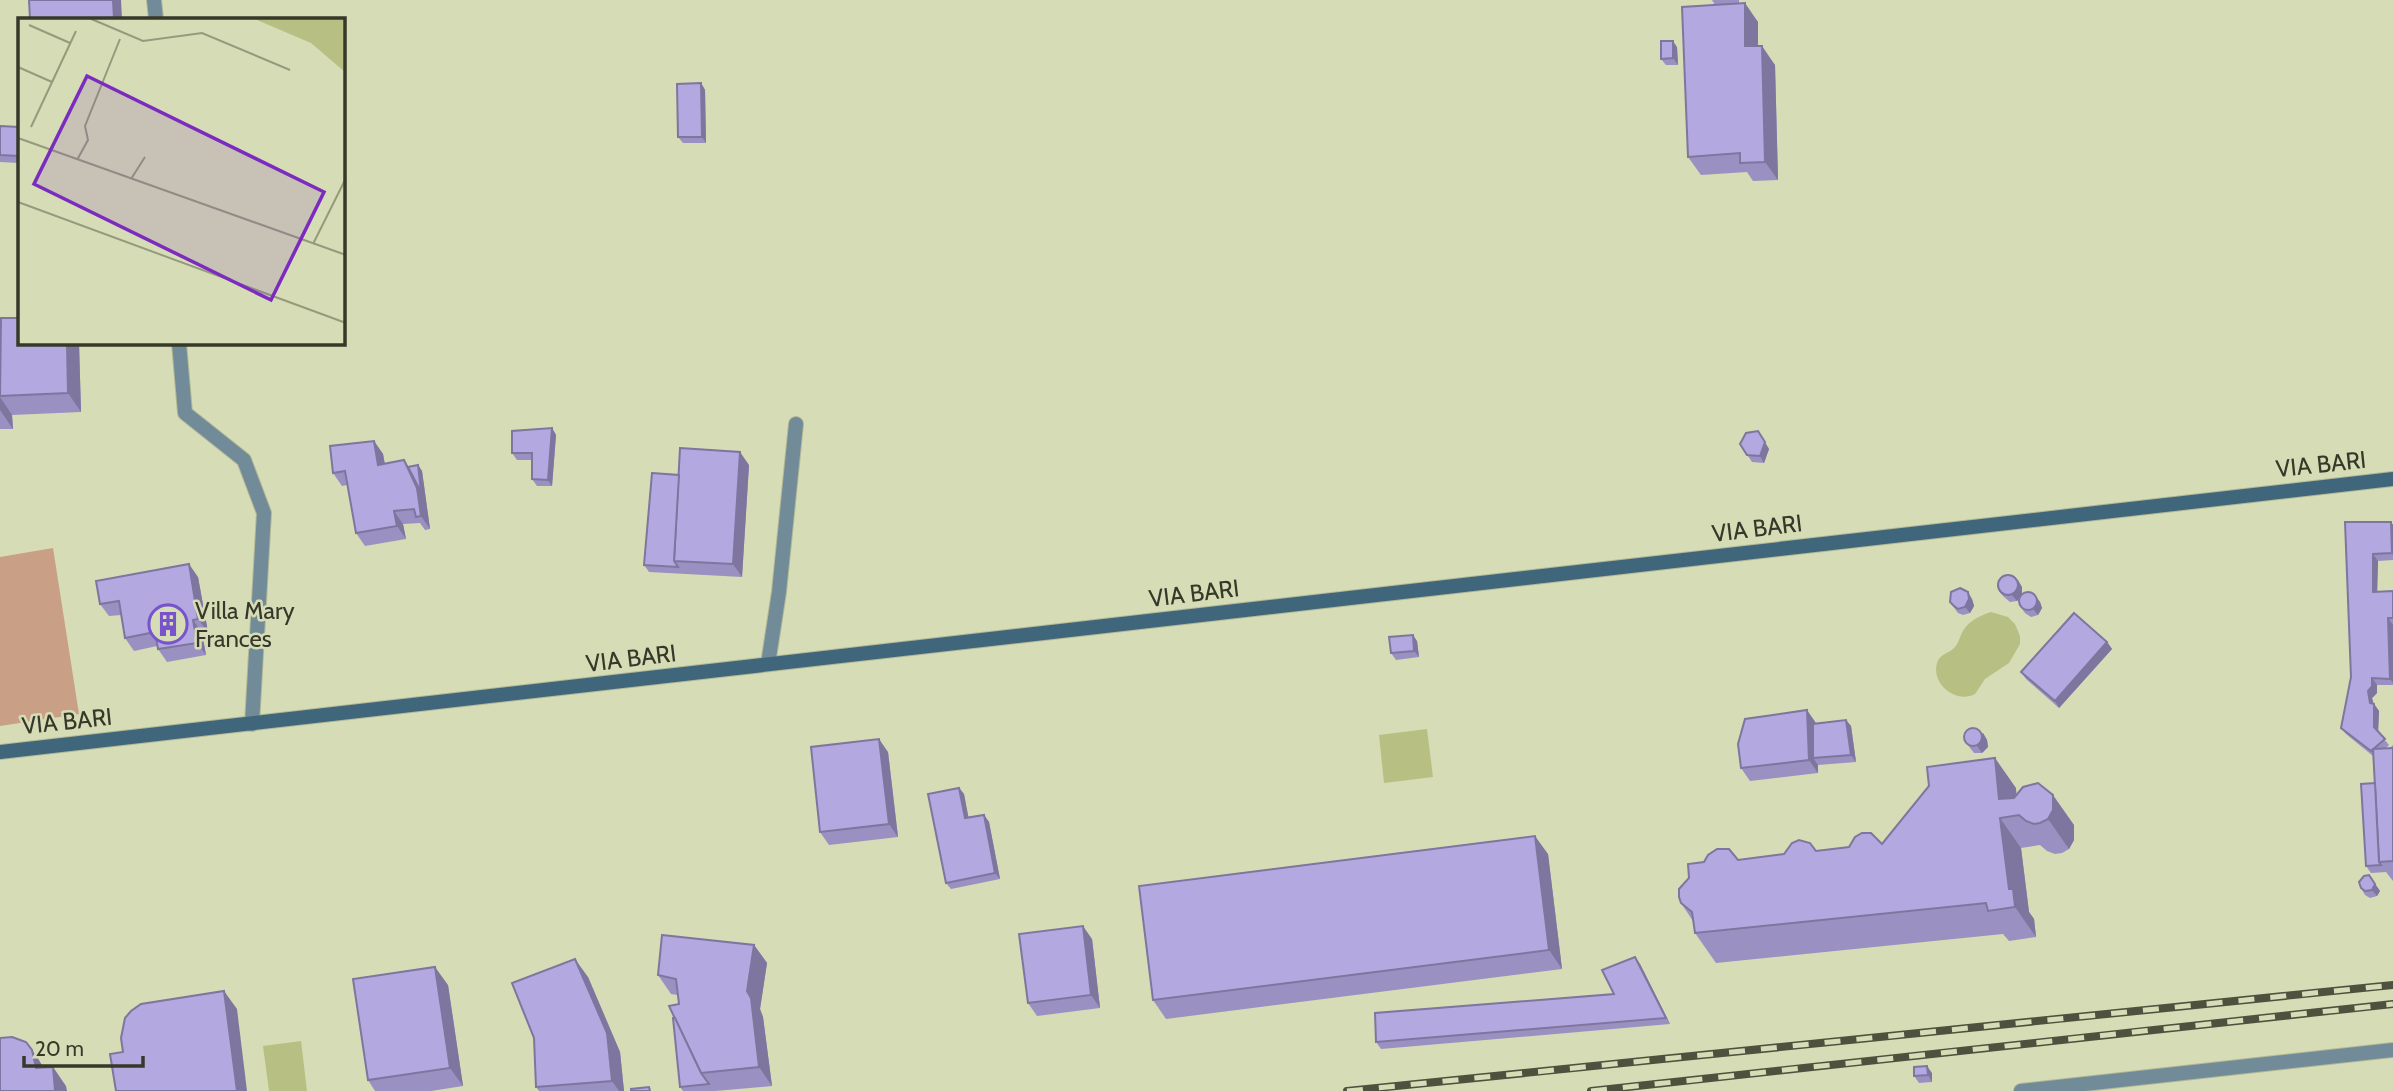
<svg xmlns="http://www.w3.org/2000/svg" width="2393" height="1091" viewBox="0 0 2393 1091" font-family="Cabin,sans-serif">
<rect width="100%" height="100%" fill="#d6dcb5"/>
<path fill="#c9a086" d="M53,548L79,714L0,726V557Z"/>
<g fill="#b8bf82">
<path d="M1991,612L2008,617L2015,624L2020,636V644L2009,663L1985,679L1975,694C1956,704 1931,684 1937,663C1940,654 1947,654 1953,649C1958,644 1959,640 1961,635C1966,622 1979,616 1991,612Z"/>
<path d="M1427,729L1433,777L1384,783L1379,735Z"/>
<path d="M301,1041L307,1091H269L263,1046Z"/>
</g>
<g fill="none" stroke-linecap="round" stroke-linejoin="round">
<g stroke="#b3b896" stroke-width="16">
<g id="lane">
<path d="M154,0L156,19"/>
<path d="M179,343L185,413L244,460L264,513L252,724"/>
</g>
</g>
<g stroke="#b3b896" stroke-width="16">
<g id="street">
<path d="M768,664L779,592L796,424"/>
<path d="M2021,1091L2393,1050"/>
</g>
</g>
<g stroke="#b3b896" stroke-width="16">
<path id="secondary" d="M0,752L2393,479"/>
</g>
<use href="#lane" stroke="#718b99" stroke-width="14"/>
<use href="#street" stroke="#718b99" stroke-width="14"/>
<use href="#secondary" stroke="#40667b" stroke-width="14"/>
<g stroke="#4f513f" stroke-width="8">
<g id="rail">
<path d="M1347,1091L2393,985"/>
<path d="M1591,1091L2393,1004"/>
</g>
</g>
<use href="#rail" stroke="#d6dcb5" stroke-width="5" stroke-dasharray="16" stroke-linecap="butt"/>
</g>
<g fill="#9b90c2">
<path d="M1712,0H1739V4L1758,22V46L1775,65L1778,180L1753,181L1747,172L1701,175L1688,157L1715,5Z"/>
<path d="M1677,47L1678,65H1666L1661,59Z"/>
<path d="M701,83L705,90L706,143H683L678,137Z"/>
<path d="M0,126L19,127V163L0,162Z"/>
<path d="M0,325L19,343H79L81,412L12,415L13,429H0Z"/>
<path d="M552,428L556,435L552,486H537L532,479V460H517L512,453Z"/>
<path d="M1758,431L1769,449L1764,463L1752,462L1740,444Z"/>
<path d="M374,441L383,454L385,464L404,460L408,467L418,465L422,471L430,529L425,530L420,523L403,524L406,539L365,546L356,533L347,485L342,486L333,473Z"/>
<path d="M749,465L742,577L649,572L644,565L679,475Z"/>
<path d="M2345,522H2391L2393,525V560L2378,561L2377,592L2393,591V685H2377V693L2372,698L2374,704L2379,711L2378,732L2389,745L2386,748H2390L2393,745V881L2386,872L2371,873L2366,866L2375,783L2373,756L2346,734L2341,728L2351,677Z"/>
<path d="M198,577L208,632L202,633L206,655L167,662L158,649L157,646L134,651L125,638L121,615L109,616L100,604Z"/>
<path d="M2022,587V593L2040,602L2042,608L2038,615L2031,617L2025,613L2020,606L2019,599L2017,601L2010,602L2004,597L1999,591Z"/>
<path d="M1972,599L1974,606L1970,613L1963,615L1958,613L1950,602Z"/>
<path d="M1417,641L1419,657L1396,660L1391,653Z"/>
<path d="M2107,642L2112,649L2059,708L2026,679L2021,672Z"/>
<path d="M1846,720L1851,726L1856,762L1818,765V773L1750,781L1741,768L1816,723Z"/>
<path d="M1983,733L1987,740L1988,747L1982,753H1974L1964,740Z"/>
<path d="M888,752L898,837L829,845L820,832Z"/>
<path d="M959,788L964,794L968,818L984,815L989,822L1000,879L951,889L946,883Z"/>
<path d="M2016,788V795L2074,825V840L2069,849L2062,853L2055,854L2047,851L2040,845L2021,848L2029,912L2034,919L2036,937L2009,941L2003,934L1716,963L1695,933L1693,921L1681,903L1738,860L1882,844Z"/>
<path d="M1548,854L1562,969L1166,1019L1153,1000Z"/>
<path d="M2369,875L2380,891L2377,896L2370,898L2365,895L2361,888Z"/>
<path d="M1092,939L1100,1008L1037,1016L1028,1003Z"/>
<path d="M754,945L767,963L760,1009L763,1017L772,1086L715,1091H683L680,1087L675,1018L679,1004L678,995L671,994L658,975Z"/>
<path d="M1640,964L1670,1024L1381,1049L1376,1042L1614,994Z"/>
<path d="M588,977L620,1052L624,1091H539L536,1087Z"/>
<path d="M448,985L463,1086L431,1091H375L368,1080Z"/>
<path d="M1932,1073V1082L1919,1083L1914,1076Z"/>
</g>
<g fill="#7e769e">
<path d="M113,0H121L122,19H114Z"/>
<path d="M1745,3L1758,22V64L1745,46Z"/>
<path d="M1673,41L1677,47L1678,65L1673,58Z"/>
<path d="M1762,46L1775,65L1778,180L1765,162Z"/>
<path d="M701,83L705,90L706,143L702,137Z"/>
<path d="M67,343H79L81,412L68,393Z"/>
<path d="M0,397L12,415L13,429L0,410Z"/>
<path d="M552,428L556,435L552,486L548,480Z"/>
<path d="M1758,431L1769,449L1764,463L1760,456Z"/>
<path d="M374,441L383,454L387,478L378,465Z"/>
<path d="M740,452L749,465L742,577L733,564Z"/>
<path d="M404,460L413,473L418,465L422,471L430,529L421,516Z"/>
<path d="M394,511L403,524L406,539L397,526Z"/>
<path d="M2391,522L2393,525V555L2392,553Z"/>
<path d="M2373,554L2378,561L2377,598L2373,592Z"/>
<path d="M189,564L198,577L208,632L198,619Z"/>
<path d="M2018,580L2022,587V596L2017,601L2012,595Z"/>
<path d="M1968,592L1972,599L1974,606L1970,613L1965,607Z"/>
<path d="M2035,595L2040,602L2042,608L2038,615L2033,609Z"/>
<path d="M2388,618L2393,625V683L2390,679Z"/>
<path d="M193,620L202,633L206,655L197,643Z"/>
<path d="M1413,635L1417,641L1419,657L1414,651Z"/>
<path d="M2107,642L2112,649L2059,708L2055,701Z"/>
<path d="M2372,678L2377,685V693L2372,698L2374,706V704L2379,711L2378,734L2374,727L2368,691Z"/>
<path d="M1807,710L1816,723L1813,758L1818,765V773L1809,760Z"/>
<path d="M1846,720L1851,726L1856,762L1851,755Z"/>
<path d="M1983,733L1987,740L1988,747L1982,753L1977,746Z"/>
<path d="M879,739L888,752L898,837L889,824Z"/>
<path d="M1995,758L2016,788L2018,815L1999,799Z"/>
<path d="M959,788L964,794L970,825L965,818Z"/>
<path d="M2053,795L2074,825V840L2069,849L2048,819Z"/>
<path d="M984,815L989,822L1000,879L995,873Z"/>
<path d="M2000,818L2021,848L2029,912L2034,919L2036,937L2015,907L2009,889Z"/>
<path d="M1535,836L1548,854L1562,969L1549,950Z"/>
<path d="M2375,884L2380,891L2377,896L2372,890Z"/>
<path d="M1083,926L1092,939L1100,1008L1091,995Z"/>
<path d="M754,945L767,963L760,1009L763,1017L772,1086L759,1067L747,991Z"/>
<path d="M1635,957L1640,964L1670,1024L1666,1018Z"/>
<path d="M575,959L588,977L620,1052L624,1091H619L612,1081Z"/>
<path d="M435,967L448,985L463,1086L450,1068Z"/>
<path d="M224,991L237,1009L247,1091H237Z"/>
<path d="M26,1042L39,1060L44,1069L36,1068Z"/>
<path d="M1927,1066L1932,1073V1082L1928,1075Z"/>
<path d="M53,1067L66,1086L67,1091H55Z"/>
</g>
<g fill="#b4a8e1" stroke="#7e769e" stroke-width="2">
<path d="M29,0H113L114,19H30Z"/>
<path d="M1745,3V46H1762L1765,162L1740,163V153L1688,157L1682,7Z"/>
<path d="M1661,41H1673V58L1661,59Z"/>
<path d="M701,83L702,137H678L677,84Z"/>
<path d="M0,126L19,127V156L0,155Z"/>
<path d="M1,318H19V343H67L68,393L0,396Z"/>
<path d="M552,428L548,480L532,479V453H512V431Z"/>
<path d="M1758,431L1765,442L1760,456L1747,455L1740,444L1746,433Z"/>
<path d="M374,441L378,465L404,460L417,488L421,516L416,517L414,509L394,511L397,526L356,533L345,471L333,473L330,446Z"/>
<path d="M680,448L740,452L733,564L674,561Z"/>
<path d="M418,465L421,492L408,467Z"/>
<path d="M652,473L679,475L674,561L678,567L644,565Z"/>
<path d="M2345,522H2391L2392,553L2373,554V592L2393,591V618H2388L2390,679L2372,678V686L2368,691L2370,703L2374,704V727L2385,739L2371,751L2341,728L2351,677Z"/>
<path d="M189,564L198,619L193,620L197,643L158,649L155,632L125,638L119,601L100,604L96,581Z"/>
<circle cx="2008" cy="585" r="10"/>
<path d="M1960,588L1968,592L1969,599L1965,607L1958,609L1954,606L1950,602L1951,592Z"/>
<circle cx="2028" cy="601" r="9"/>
<path d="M2074,613L2107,642L2055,701L2021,672Z"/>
<path d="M1413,635L1414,651L1391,653L1389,637Z"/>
<path d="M1807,710L1809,760L1741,768L1738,744L1745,719Z"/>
<path d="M1846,720L1851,755L1813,758V724Z"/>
<circle cx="1973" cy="737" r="9"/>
<path d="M879,739L889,824L820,832L811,747Z"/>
<path d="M2393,748V861L2379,862L2373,749Z"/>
<path d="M1995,758L1999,799L2014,798L2023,787L2038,783L2053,795V810L2048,819L2040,823L2034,824L2026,821L2019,815L2000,818L2009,889H2013L2015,907L1988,911L1986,903L1695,933L1692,912L1681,903L1679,897V889L1689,878L1688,864L1704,862L1708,855L1717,849H1729L1738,860L1784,854L1792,843L1799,840L1810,843L1816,851L1849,847L1855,837L1862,833H1871L1882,844L1929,786L1927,767Z"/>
<path d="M2375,783L2379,862L2381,865L2366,866L2361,784Z"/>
<path d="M959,788L965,818L984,815L995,873L946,883L928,794Z"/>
<path d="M1535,836L1549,950L1153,1000L1139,886Z"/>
<path d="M2369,875L2375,884L2372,890L2365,891L2361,888L2359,882L2364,876Z"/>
<path d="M1083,926L1091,995L1028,1003L1019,934Z"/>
<path d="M662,935L754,945L747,991L751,998L759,1067L701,1073L669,1006L679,1004L676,979L658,975Z"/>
<path d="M1635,957L1666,1018L1376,1042L1375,1013L1614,994L1602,970Z"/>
<path d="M575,959L607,1033L612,1081L536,1087L534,1038L512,983Z"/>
<path d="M435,967L450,1068L368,1080L353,979Z"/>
<path d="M224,991L237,1091H116L110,1054L123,1052L121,1038L125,1018L131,1011L141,1004Z"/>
<path d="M673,1018H675L701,1073L709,1084L680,1087Z"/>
<path d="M12,1037L26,1042L32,1050L36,1068L53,1067L55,1091H0V1038Z"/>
<path d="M1927,1066L1928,1075L1914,1076V1067Z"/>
<path d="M649,1087L650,1091H631V1089Z"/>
</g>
<defs>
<g id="building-ring" transform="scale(2.0125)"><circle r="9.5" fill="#d6dcb5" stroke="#7953cc" stroke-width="1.5"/><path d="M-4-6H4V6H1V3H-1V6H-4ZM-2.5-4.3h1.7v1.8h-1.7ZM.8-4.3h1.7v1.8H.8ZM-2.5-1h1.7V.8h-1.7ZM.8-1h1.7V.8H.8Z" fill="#7953cc"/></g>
</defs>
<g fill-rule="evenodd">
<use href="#building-ring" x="168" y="624"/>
</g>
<g text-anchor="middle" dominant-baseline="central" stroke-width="5" stroke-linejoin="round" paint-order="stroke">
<g font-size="24" fill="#363829" stroke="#d6dcb5">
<text transform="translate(2321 464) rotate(-6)">VIA BARI</text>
<text transform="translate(1757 528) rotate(-7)">VIA BARI</text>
<text transform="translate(1194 593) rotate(-7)">VIA BARI</text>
<text transform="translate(631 658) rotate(-7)">VIA BARI</text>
<text transform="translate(67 721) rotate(-6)">VIA BARI</text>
</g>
<g font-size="24" fill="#363829" stroke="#d6dcb5" text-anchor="start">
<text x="195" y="610">Villa Mary<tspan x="195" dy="28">Frances</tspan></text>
</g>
</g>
<g transform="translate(18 18)">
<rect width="327" height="327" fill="#d6dcb5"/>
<path d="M234,0H327V54L293,25Z" fill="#b8bf82"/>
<path fill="none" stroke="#969a7d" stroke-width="2" d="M71,0L125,23L184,15L272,52M11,7L52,25M0,49L34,64M13,109L58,13M0,120L328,237M59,142L70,122L67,108L102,21M113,161L127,139M0,184L328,305M295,226L328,160"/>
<path fill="#7b2cbf" fill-opacity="0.15" stroke="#7b2cbf" stroke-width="3.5" d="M69,58L306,174L253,282L16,166Z"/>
<rect width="327" height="327" fill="none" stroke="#363829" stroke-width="3.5"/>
</g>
<path d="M24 1056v10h119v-10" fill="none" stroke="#363829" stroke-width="3.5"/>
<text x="35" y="1056" font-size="21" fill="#363829" stroke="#d6dcb5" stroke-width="5" paint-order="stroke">20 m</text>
</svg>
